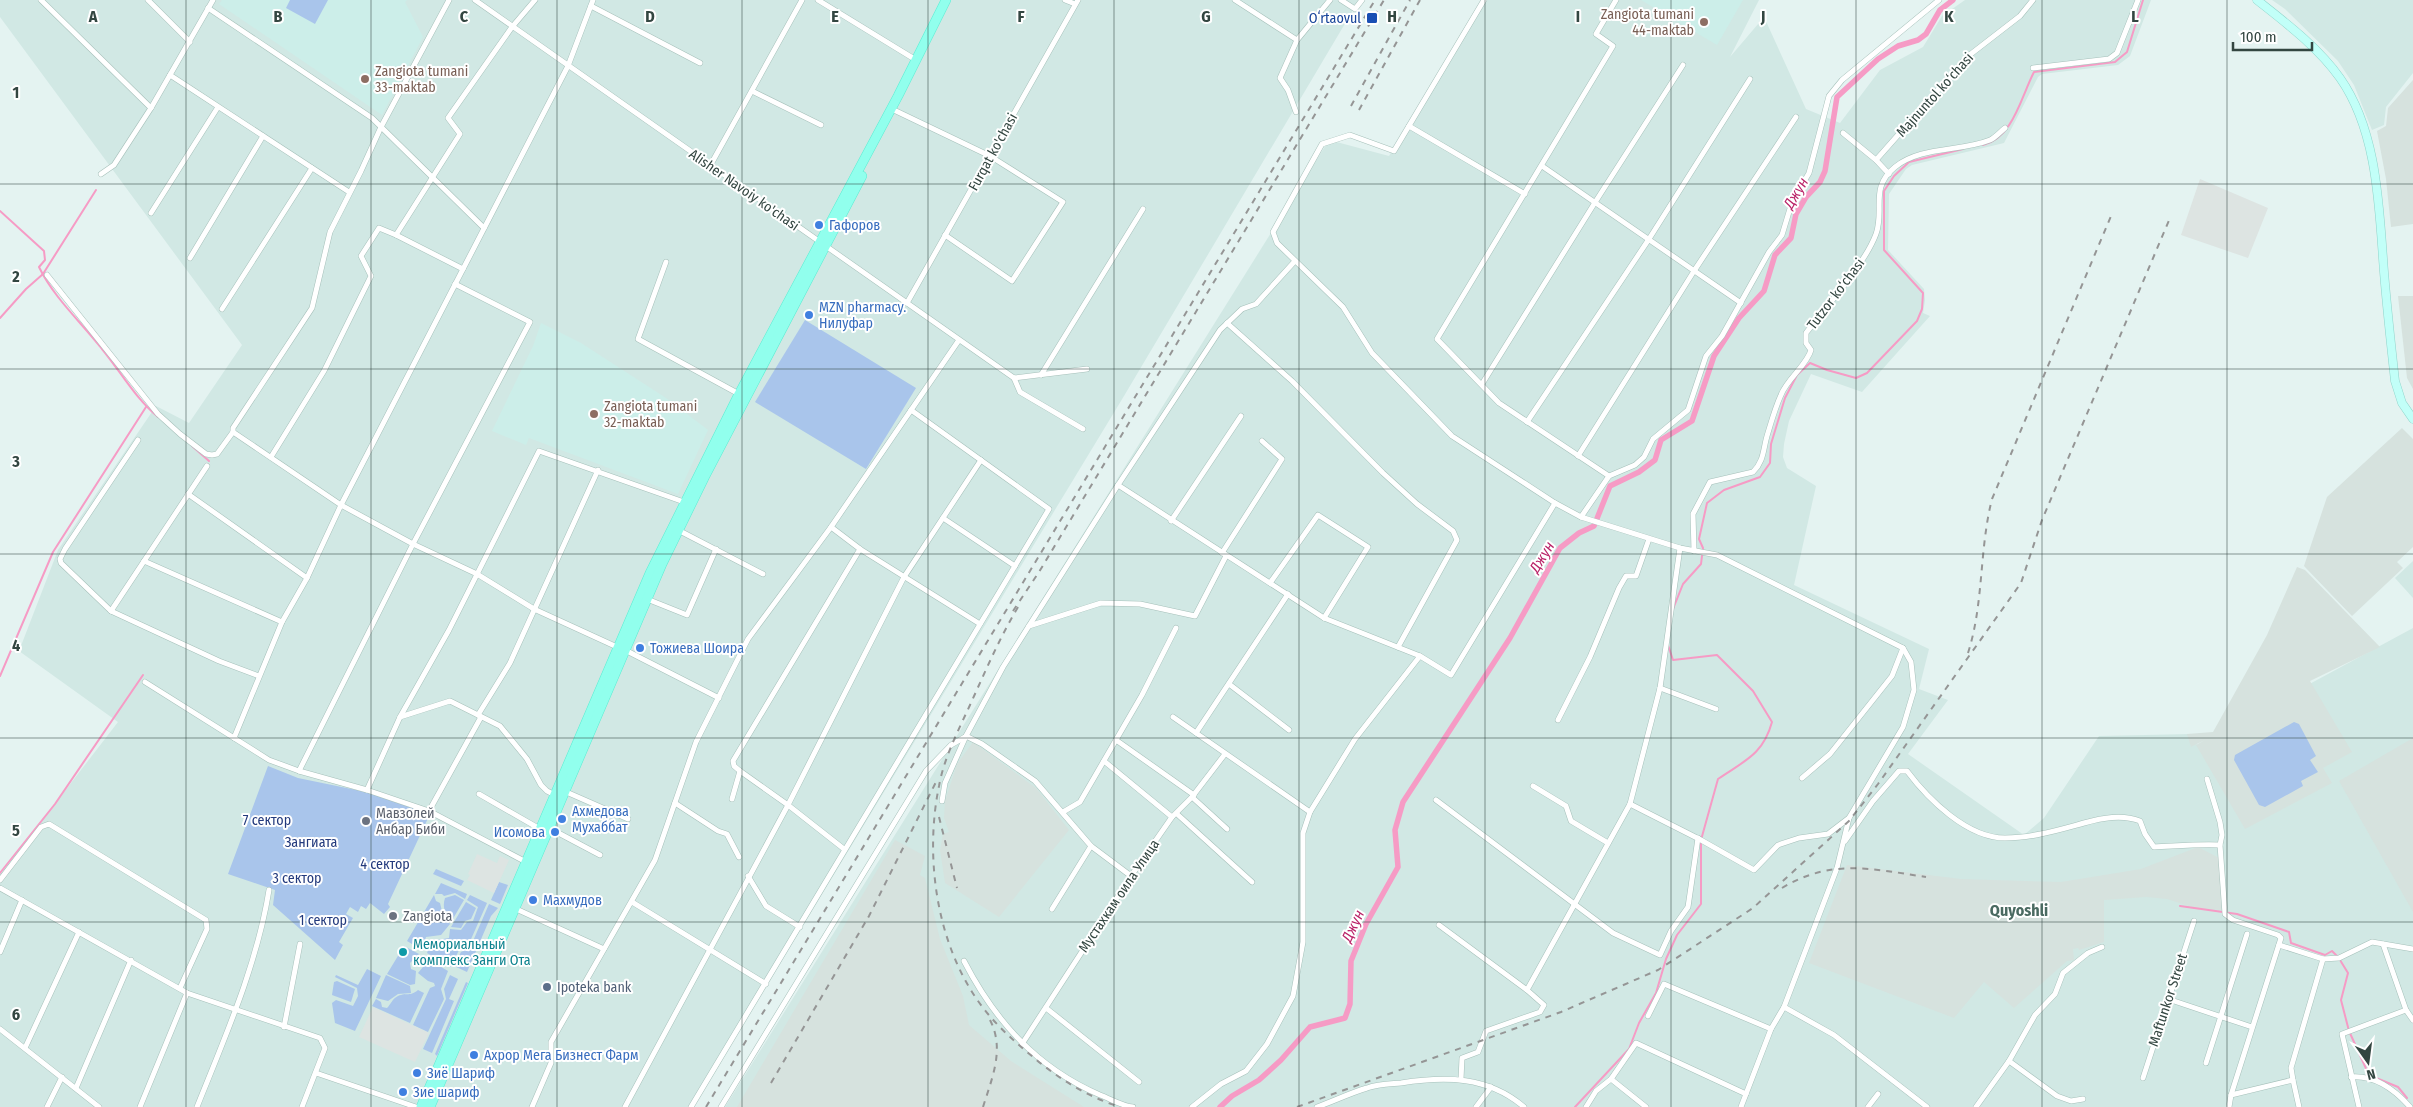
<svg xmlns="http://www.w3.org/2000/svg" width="2413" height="1107" viewBox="0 0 2413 1107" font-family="'Fira Sans Condensed',sans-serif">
<rect width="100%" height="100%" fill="#e4f3f1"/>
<g fill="#d1e8e4">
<path d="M0,0H1359L1124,396L693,1107H0V875L118,722L19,651L58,550L156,406L189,423L242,345L0,17Z"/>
<path d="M1481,0H1759L1730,57L1764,17L1806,109L1840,123L1880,70L1923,47L1942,16L1965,0H2151L2130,56L2118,65L2042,74L2038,77L2004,143L1912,165L1906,169L1889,194L1888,250L1924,289L1925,300L1923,313L1930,316L1862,392L1811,374L1789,421L1784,444L1783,457L1787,468L1816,486L1794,585L1929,649L1919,689L1948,700L1908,754L2024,835L2044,818L2099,736L2192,734L2197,745L2413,628V1107H725L1329,140L1389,156Z"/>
<path d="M2272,0H2413V73L2386,107L2384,125L2372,130L2354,85L2338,61L2285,9Z"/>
<path d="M2413,561V598L2395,578Z"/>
</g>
<g fill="#d6e2de">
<path d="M2413,80V224L2391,227L2386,179L2377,131L2386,126L2388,108Z"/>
<path d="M2398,296H2413V389L2407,378Z"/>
<path d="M2402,428L2413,439V547L2397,562L2403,568L2352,616L2304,566L2327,497Z"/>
<path d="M2297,567L2305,570L2380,647L2310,681L2352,752L2323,768L2332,783L2245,829L2196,745L2205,740L2191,747L2187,734L2213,732L2267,635Z"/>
<path d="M2413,738V912L2339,781Z"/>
<path d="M973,742L1036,788L1069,830L999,917L945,883L940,850L943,834L949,832L944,818L945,801L957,764Z"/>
<path d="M895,840L925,856L920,875L925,878L940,939L963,996L969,1025L1011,1061L1084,1107H737Z"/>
<path d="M2198,847L2221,859L2222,910L2195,908L2167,899L2146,897L2104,900V942L2079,950L2078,948L2073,949L2074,960L2067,961L2014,1008L1984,982L1954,1018L1809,963L1847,865L1961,879L2061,882L2141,869Z"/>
</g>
<g fill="#cceee9">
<path d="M222,0H407L405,2L423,37L382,115L219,4Z"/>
<path d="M1641,0H1743L1717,45Z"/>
<path d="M541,323L581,343L666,398L708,430L678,494L529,438L526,445L492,431L533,346Z"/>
</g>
<g fill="#a9c5eb">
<path d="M290,0H328L315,24L286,8Z"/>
<path d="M805,320L916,388L866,469L755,402Z"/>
<path d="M2294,722L2299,724L2316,756L2310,760L2318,772L2301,781L2303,786L2265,807L2259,805L2234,760L2235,755Z"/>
<path d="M268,766L298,778L366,792L430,814L388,904L390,907L384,914L370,903L366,909L361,906L358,912L350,907L346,914L353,918L339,942L343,945L335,960L273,905L275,890L228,874Z"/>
<path d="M436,869L464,881L461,886L433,874Z"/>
<path d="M499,882L508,885L500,904L491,900Z"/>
<path d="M441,883L467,894L465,899L455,893L444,896L442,894H435Z"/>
<path d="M434,895L436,901L440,903L443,915L450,924L441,935L426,937L422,950L407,941Z"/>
<path d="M455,895L464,900L451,922C445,914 442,907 445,898Z"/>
<path d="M470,895L487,903L468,946L459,950L451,967L427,953L429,948L436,946L437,940L449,938L450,929L461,930L467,922L473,921L478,907L467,900Z"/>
<path d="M466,902L476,908L471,919L465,921L461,928L451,927Z"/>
<path d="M489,904L498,908L491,916L467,972L454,966L461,952L470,948Z"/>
<path d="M404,946L419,954L410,963L411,969L416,971L415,984L410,985L387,974Z"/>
<path d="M424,957L448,971L441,989L444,999L428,1032L413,1025L430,988L435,986L434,983L428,981L418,973L423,967Z"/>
<path d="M367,969L381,976L355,1031L335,1023L332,1003L336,1000L353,1006L358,996L357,988L335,977L336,975L358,985Z"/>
<path d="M386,975L410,986L411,993L398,994L388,1001L376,998Z"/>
<path d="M450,975L458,979L449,999L454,1001L432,1053L423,1049L446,999L444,989Z"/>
<path d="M337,981L355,989L351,1002L332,995L334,982Z"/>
<path d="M466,982L468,983L437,1056L435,1054Z"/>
<path d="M418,990L424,993L410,1023L372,1006L376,999L381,1002L382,1007L387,1008C391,1004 392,999 398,996C407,992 410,997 418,990Z"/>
</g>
<g fill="#dde4e2">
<path d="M2200,179L2268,208L2248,258L2181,235Z"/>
<path d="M477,854L497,863L500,856L509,860L494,893L467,880L470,875L468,874Z"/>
<path d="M373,1007L429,1033L415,1062L359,1037Z"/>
</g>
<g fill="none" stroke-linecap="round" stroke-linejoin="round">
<g stroke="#f69bc5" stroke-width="2">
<path d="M1983,145C2013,138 2021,97 2034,72L2115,62L2127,52L2143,0"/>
<path d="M0,211L44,251L45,260L39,267C54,298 81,322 102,349C121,372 135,398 158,417"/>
<path d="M0,318L26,289L43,274L96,190"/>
<path d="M192,446L209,461"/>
<path d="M1673,609L1683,584L1701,564L1703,548L1699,539L1707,503L1724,490L1760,477L1770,463L1771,444L1785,398L1797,375L1810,363L1827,370L1856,378L1867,373L1917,321L1922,309L1923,293L1884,250V191L1894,176L1909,162L1963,149"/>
<path d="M0,676L53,552L146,407"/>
<path d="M0,873L55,804L143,675"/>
<path d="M2180,906L2237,914L2289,932L2291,943L2325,955L2332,951L2337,956"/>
<path d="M2340,960L2348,973L2341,1000L2349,1031L2369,1075L2398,1087L2407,1098"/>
<path d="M1575,1107L1629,1049L1639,1023L1656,993L1666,959L1677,935L1701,904V840L1718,779C1744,761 1763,755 1772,722L1753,691L1717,655L1673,660L1668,645"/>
</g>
<path stroke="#f69bc5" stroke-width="5.5" d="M1220,1107L1232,1096L1259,1080L1281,1060L1310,1027L1345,1018L1350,1004L1351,961L1366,924L1398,867L1395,830L1403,802L1510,638L1560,548L1579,533L1594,526L1610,486L1639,472L1655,460L1661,440L1692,421L1714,356L1739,318L1764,291L1775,255L1791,238L1796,214L1806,197L1820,182L1825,171L1837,97L1878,59L1898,46L1918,40L1926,34L1940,10L1953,0"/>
<g stroke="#a6c0ba" stroke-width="6">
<g id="minor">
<path d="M41,0L151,108"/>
<path d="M148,0L190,42"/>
<path d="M449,0L381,127L361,171L330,232L312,308L233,428V432L341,505L413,544L477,574L534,609L617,647"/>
<path d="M475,0L1014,378"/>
<path d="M818,0L916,60"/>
<path d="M1065,0L1075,4"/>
<path d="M1235,0L1297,40"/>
<path d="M1341,0L1355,9L1362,0"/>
<path d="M1484,0L1394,151L1350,135L1322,144L1273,232L1277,243L1343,307L1372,353L1452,436L1555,503L1581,517L1680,548L1717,555L1903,648L1911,662L1914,690L1903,727L1849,818L1828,834L1799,838L1778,845L1754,870L1701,840L1630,804"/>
<path d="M591,6L700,63"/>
<path d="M208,8L372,118L484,228"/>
<path d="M2033,68L2109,59L2117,53L2138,0"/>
<path d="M170,75L349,192"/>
<path d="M752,91L821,125"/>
<path d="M896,111L990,156L1063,202L1012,281L945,235"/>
<path d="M1296,112L1288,90L1280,78L1297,40L1330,0"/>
<path d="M1409,126L1525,194"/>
<path d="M1843,133L1876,160"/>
<path d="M710,166L802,0"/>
<path d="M1542,166L1741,303"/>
<path d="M101,174L114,165L151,108L213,0"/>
<path d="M1889,174L1876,160L1967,57L2020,16L2033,0"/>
<path d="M151,213L218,107"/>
<path d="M396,235L463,269"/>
<path d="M190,258L263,136"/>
<path d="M666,262L638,339L739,394"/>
<path d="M47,275L158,414L180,434L206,454L212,455L217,454L233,432"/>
<path d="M907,303L1078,0"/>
<path d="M222,309L312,168"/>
<path d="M1227,323L1292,381L1383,473L1417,504L1453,531L1457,540L1398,647"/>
<path d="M1041,375L1143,209"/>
<path d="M1014,378L1020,392L1083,429"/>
<path d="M1014,378L1087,369"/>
<path d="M1482,384L1594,204L1683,65"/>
<path d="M1527,422L1649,239L1750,79"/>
<path d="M138,440L65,549L60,559L61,563L111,611L219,661L259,676"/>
<path d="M1578,456L1694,271L1796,117"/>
<path d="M271,457L324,371L371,276L361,256L379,228L396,235L460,134L448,118L512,27L535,0"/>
<path d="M1609,476L1499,403L1437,339L1613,46L1596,34L1616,0"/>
<path d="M1118,485L1324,618L1420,656L1451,675L1555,503"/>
<path d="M188,494L307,578"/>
<path d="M1581,517L1609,476L1635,465L1644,457L1653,439L1688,410L1706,356L1722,336L1769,252L1782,235L1792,202L1809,173L1829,96L1842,80L1939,0"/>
<path d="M943,518L1015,566"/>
<path d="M1171,521L1241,416"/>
<path d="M831,527L860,549L980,624"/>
<path d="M678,530L763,574"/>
<path d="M1694,551L1693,514L1710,482L1753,472C1764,461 1763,450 1767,436C1771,423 1775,408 1781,395C1787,379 1807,365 1811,350L1806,343V333C1826,307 1865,264 1876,234C1885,210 1869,188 1895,167C1921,146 1960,152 1990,140C1995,138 2000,132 2005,128"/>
<path d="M1222,553L1282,459L1262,441"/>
<path d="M144,561L282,622"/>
<path d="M1270,583L1318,515L1368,547L1324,618"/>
<path d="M647,599L687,615L716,549"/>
<path d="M111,611L207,466"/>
<path d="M1029,626L1101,603L1140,604L1195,616L1226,556"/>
<path d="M625,650L719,698"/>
<path d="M145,682L269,760L299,771L367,790L429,811L528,863"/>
<path d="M1229,684L1289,730"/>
<path d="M1660,688L1716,709"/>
<path d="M478,715L510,663L598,470"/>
<path d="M400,717L450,701L500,726L527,759L541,785L547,791L555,795"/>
<path d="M1173,717L1310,812"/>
<path d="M1558,720L1590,657L1619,588L1626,576H1636L1649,539"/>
<path d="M1196,733L1288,594"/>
<path d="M966,736L982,744L1035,781L1091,846L1131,876"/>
<path d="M234,738L282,622L307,578L341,505L568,66L593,0"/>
<path d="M1116,740L1194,795"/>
<path d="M1104,761L1172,817"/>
<path d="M299,771L413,544L530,322L455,284"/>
<path d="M1802,778L1830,754L1892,676L1903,648"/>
<path d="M2207,779L2220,822L2222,835L2220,845L2225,914L2233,920L2278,935L2281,938L2231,1095"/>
<path d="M1533,786L1566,806L1571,821L1608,843"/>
<path d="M367,790L400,717L449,630L539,451L684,502"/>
<path d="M564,791L628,819"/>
<path d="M479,794L540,829"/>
<path d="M1192,797L1227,829"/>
<path d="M732,799L740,771"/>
<path d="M1436,800L1613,933L1660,955L1671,931L1688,907L1698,838"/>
<path d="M942,801L945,783L966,736L1003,667L1118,485L1220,330L1242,309L1256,304L1295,261"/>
<path d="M675,803L718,831L727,834L739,857"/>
<path d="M429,811L481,717"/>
<path d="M1063,812L1080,802L1142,695L1176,628"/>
<path d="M1177,814L1252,882"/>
<path d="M549,828L600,855"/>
<path d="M1845,841L1873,801L1899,771H1907C1928,799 1967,838 2005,838C2032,838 2058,830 2084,823C2102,818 2122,814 2140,821L2145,834L2154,847C2177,846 2197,844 2220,845"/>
<path d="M844,849L788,805L740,771L734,766L733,761L860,549"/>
<path d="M748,876L766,906L800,927"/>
<path d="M0,880L41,827L49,824L206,920L207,929L180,988"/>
<path d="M0,888L187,993L320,1038L325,1048L302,1107"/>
<path d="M632,902L766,984"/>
<path d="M514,908L604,949"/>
<path d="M1052,909L1091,846"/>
<path d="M1439,925L1527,990L1544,1005L1540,1012L1486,1031L1478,1052L1462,1058L1461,1079"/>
<path d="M2383,944L2406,1010"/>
<path d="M2279,945L2323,959L2339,958L2372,942L2413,949"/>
<path d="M0,952L22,900"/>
<path d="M964,961C995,1021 1037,1068 1100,1095C1111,1099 1122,1106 1133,1107"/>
<path d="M1527,990L1630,804L1660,688L1680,548"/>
<path d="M2168,999L2252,1027"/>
<path d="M1784,1007L1834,1035L1927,1107"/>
<path d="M1046,1008L1139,1082"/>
<path d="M1648,1016L1664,984L1771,1029"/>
<path d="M284,1027L300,944"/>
<path d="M0,1029L99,1107"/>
<path d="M1022,1044L1131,876L1172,817L1192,797L1225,754"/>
<path d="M25,1048L79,932"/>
<path d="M2009,1061L2057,1096L2071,1101L2083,1099"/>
<path d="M2206,1063L2247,934"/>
<path d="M316,1073L416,1107"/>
<path d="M2351,1077C2375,1075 2395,1090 2410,1107"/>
<path d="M2143,1078L2194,921"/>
<path d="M1611,1079L1646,1107"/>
<path d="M2293,1080L2291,1068L2323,959"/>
<path d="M76,1088L131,960"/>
<path d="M47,1107L62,1077"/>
<path d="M140,1107L187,993"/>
<path d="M197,1107C225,1037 257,965 269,890"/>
<path d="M532,1107L551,1063V1042L655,860L696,742L748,639L831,527L959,340"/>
<path d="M625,1107L788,805L904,577L981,460"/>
<path d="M691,1107L1049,509L911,410"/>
<path d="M721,1107L926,771L951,745L965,737"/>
<path d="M1192,1107L1221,1084L1246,1071L1267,1044L1293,996L1303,942V833L1310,812L1355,739L1420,656"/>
<path d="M1317,1107C1334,1101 1350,1093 1367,1088C1378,1084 1390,1084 1401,1083C1445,1076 1488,1076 1524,1107"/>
<path d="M1476,1107L1491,1087"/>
<path d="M1586,1107L1596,1091L1611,1079L1636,1043L1746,1094"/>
<path d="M1741,1107L1771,1029L1784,1007L1837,868L1849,818"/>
<path d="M1868,1107L1878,1094"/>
<path d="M1976,1107L2009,1061L2035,1015L2055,994L2063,973L2088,953L2102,947"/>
<path d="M2229,1107L2231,1095L2293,1080L2299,1107"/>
<path d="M2359,1107L2342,1034L2406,1010L2413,1020"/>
</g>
</g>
<g stroke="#8ed4ca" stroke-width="9">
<path id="secondary" d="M2257,0C2286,23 2318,47 2340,78C2378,132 2379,208 2384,272C2387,308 2391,345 2395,381L2402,403L2413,419"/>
</g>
<g stroke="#59edd2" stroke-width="10">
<g id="primary">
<path d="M421,1107L650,573L739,394L898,96L946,0"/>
<path d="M430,1107L662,564L704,478L862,176"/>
</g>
</g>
<use href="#minor" stroke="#fff" stroke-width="5"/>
<use href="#secondary" stroke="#c2fff8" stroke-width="8"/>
<use href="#primary" stroke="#91ffed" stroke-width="9"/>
<g stroke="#959595" stroke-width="2" stroke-dasharray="6 6" stroke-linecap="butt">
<path d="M1351,106L1410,0"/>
<path d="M1359,110L1420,0"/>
<path d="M1018,607C999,639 985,672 970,705C958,731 944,758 939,786C924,859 937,949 984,1009C998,1027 1015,1042 1033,1057C1059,1079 1088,1097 1120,1107"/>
<path d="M1013,611L1039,572L1384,0"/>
<path d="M1968,653C1984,603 1979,550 1992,499L2111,216"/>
<path d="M939,817L957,888"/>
<path d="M1782,888C1832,858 1872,869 1926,877"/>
<path d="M771,1083L869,916L936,782"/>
<path d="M706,1107L1375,0"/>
<path d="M983,1107C992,1078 1005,1049 990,1020"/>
<path d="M1297,1107L1561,1012L1658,970L1753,908L1849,821L1878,784L2021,583L2042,520L2170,218"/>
</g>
</g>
<path fill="none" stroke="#334641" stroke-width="1" stroke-opacity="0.55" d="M186,0V1107M371,0V1107M557,0V1107M742,0V1107M928,0V1107M1114,0V1107M1299,0V1107M1485,0V1107M1671,0V1107M1856,0V1107M2042,0V1107M2227,0V1107M0,184H2413M0,369H2413M0,554H2413M0,738H2413M0,922H2413"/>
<rect fill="#1a4fb4" stroke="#fff" stroke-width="2" x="1366" y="12" width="12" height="12" rx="2.5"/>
<g fill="#8d6e63" stroke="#fff" stroke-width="2">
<circle cx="1704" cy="22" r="5"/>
<circle cx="365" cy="79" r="5"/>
<circle cx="594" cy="414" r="5"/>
</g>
<g fill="#3f7fe0" stroke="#fff" stroke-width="2">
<circle cx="819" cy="225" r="5"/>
<circle cx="809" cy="315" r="5"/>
<circle cx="640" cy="648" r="5"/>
<circle cx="562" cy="819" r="5"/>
<circle cx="555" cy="832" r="5"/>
<circle cx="533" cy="900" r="5"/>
<circle cx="474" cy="1055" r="5"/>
<circle cx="417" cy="1073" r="5"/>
<circle cx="403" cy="1092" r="5"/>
</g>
<g fill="#6b7280" stroke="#fff" stroke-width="2">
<circle cx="366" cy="821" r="5"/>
<circle cx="393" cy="916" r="5"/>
</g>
<circle fill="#0f9aa8" stroke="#fff" stroke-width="2" cx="403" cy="952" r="5"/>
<circle fill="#5c6f8a" stroke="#fff" stroke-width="2" cx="547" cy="987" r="5"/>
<g text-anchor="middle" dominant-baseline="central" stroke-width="4" stroke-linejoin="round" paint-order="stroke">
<g font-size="14" fill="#785e54" stroke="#fff" text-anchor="start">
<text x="1694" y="14" text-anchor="end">Zangiota tumani<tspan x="1694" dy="16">44-maktab</tspan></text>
<text x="375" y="71">Zangiota tumani<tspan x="375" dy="16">33-maktab</tspan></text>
<text x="604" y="406">Zangiota tumani<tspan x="604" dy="16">32-maktab</tspan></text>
</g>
<g font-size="14" fill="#164399" stroke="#fff" text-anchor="end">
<text x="1361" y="18">Oʻrtaovul</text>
</g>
<g font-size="14" fill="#334641" stroke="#fff">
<text transform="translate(1935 95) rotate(-48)">Majnuntol ko‘chasi</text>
<text transform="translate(993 152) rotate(-61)">Furqat ko'chasi</text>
<text transform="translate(744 190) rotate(35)">Alisher Navoiy ko'chasi</text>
<text transform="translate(1836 294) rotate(-53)">Tutzor ko‘chasi</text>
<text transform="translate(1119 896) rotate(-56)">Мустахкам оила Улица</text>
<text transform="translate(2168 1000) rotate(-72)">Maftunkor Street</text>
</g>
<g font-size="14" fill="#366cbe" stroke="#fff" text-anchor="start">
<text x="829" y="225">Гафоров</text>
<text x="819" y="307">MZN pharmacy.<tspan x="819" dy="16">Нилуфар</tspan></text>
<text x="650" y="648">Тожиева Шоира</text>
<text x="572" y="811">Ахмедова<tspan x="572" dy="16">Мухаббат</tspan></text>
<text x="545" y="832" text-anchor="end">Исомова</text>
<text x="543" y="900">Махмудов</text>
<text x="484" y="1055">Ахрор Мега Бизнест Фарм</text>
<text x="427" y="1073">Зиё Шариф</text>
<text x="413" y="1092">Зие шариф</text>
</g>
<g font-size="14" fill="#5b616d" stroke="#fff" text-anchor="start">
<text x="376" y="813">Мавзолей<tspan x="376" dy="16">Анбар Биби</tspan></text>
<text x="403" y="916">Zangiota</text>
</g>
<g font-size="14" fill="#22397c" stroke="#fff">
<text x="267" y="820">7 сектор</text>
<text x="311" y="842">Зангиата</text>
<text x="385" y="864">4 сектор</text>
<text x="297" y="878">3 сектор</text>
<text x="323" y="920">1 сектор</text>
</g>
<g font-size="14" fill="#0d838f" stroke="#fff" text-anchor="start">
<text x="413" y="944">Мемориальный<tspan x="413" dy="16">комплекс Занги Ота</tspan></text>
</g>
<g font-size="14" fill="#4e5e75" stroke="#fff" text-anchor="start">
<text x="557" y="987">Ipoteka bank</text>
</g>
<g font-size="15" font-style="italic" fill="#ba2469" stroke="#fff">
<text transform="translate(1796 193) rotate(-59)">Джун</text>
<text transform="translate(1542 557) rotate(-58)">Джун</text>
<text transform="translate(1353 926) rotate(-65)">Джун</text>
</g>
<g font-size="16" font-weight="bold" fill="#4a6a61" stroke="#fff">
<text x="2019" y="910">Quyoshli</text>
</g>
</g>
<g font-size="16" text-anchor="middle" font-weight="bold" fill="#334641" stroke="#fff" stroke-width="4" stroke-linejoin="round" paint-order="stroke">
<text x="93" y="22">A</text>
<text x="278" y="22">B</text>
<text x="464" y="22">C</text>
<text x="650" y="22">D</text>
<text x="835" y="22">E</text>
<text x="1021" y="22">F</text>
<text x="1206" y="22">G</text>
<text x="1392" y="22">H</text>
<text x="1578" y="22">I</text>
<text x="1763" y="22">J</text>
<text x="1949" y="22">K</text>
<text x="2135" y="22">L</text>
<text x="16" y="98">1</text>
<text x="16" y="282">2</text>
<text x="16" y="467">3</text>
<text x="16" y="651">4</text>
<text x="16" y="836">5</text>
<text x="16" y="1020">6</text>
</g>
<g transform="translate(2368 1062) rotate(166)" stroke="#ffffff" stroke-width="4" paint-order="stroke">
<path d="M0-4L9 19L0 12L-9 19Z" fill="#334641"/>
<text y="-8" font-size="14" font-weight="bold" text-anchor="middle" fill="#334641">N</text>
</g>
<path d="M2233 42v8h79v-8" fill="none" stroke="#334641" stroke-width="2.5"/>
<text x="2240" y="42" font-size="15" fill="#334641" stroke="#ffffff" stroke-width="4" paint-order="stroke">100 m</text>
</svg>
